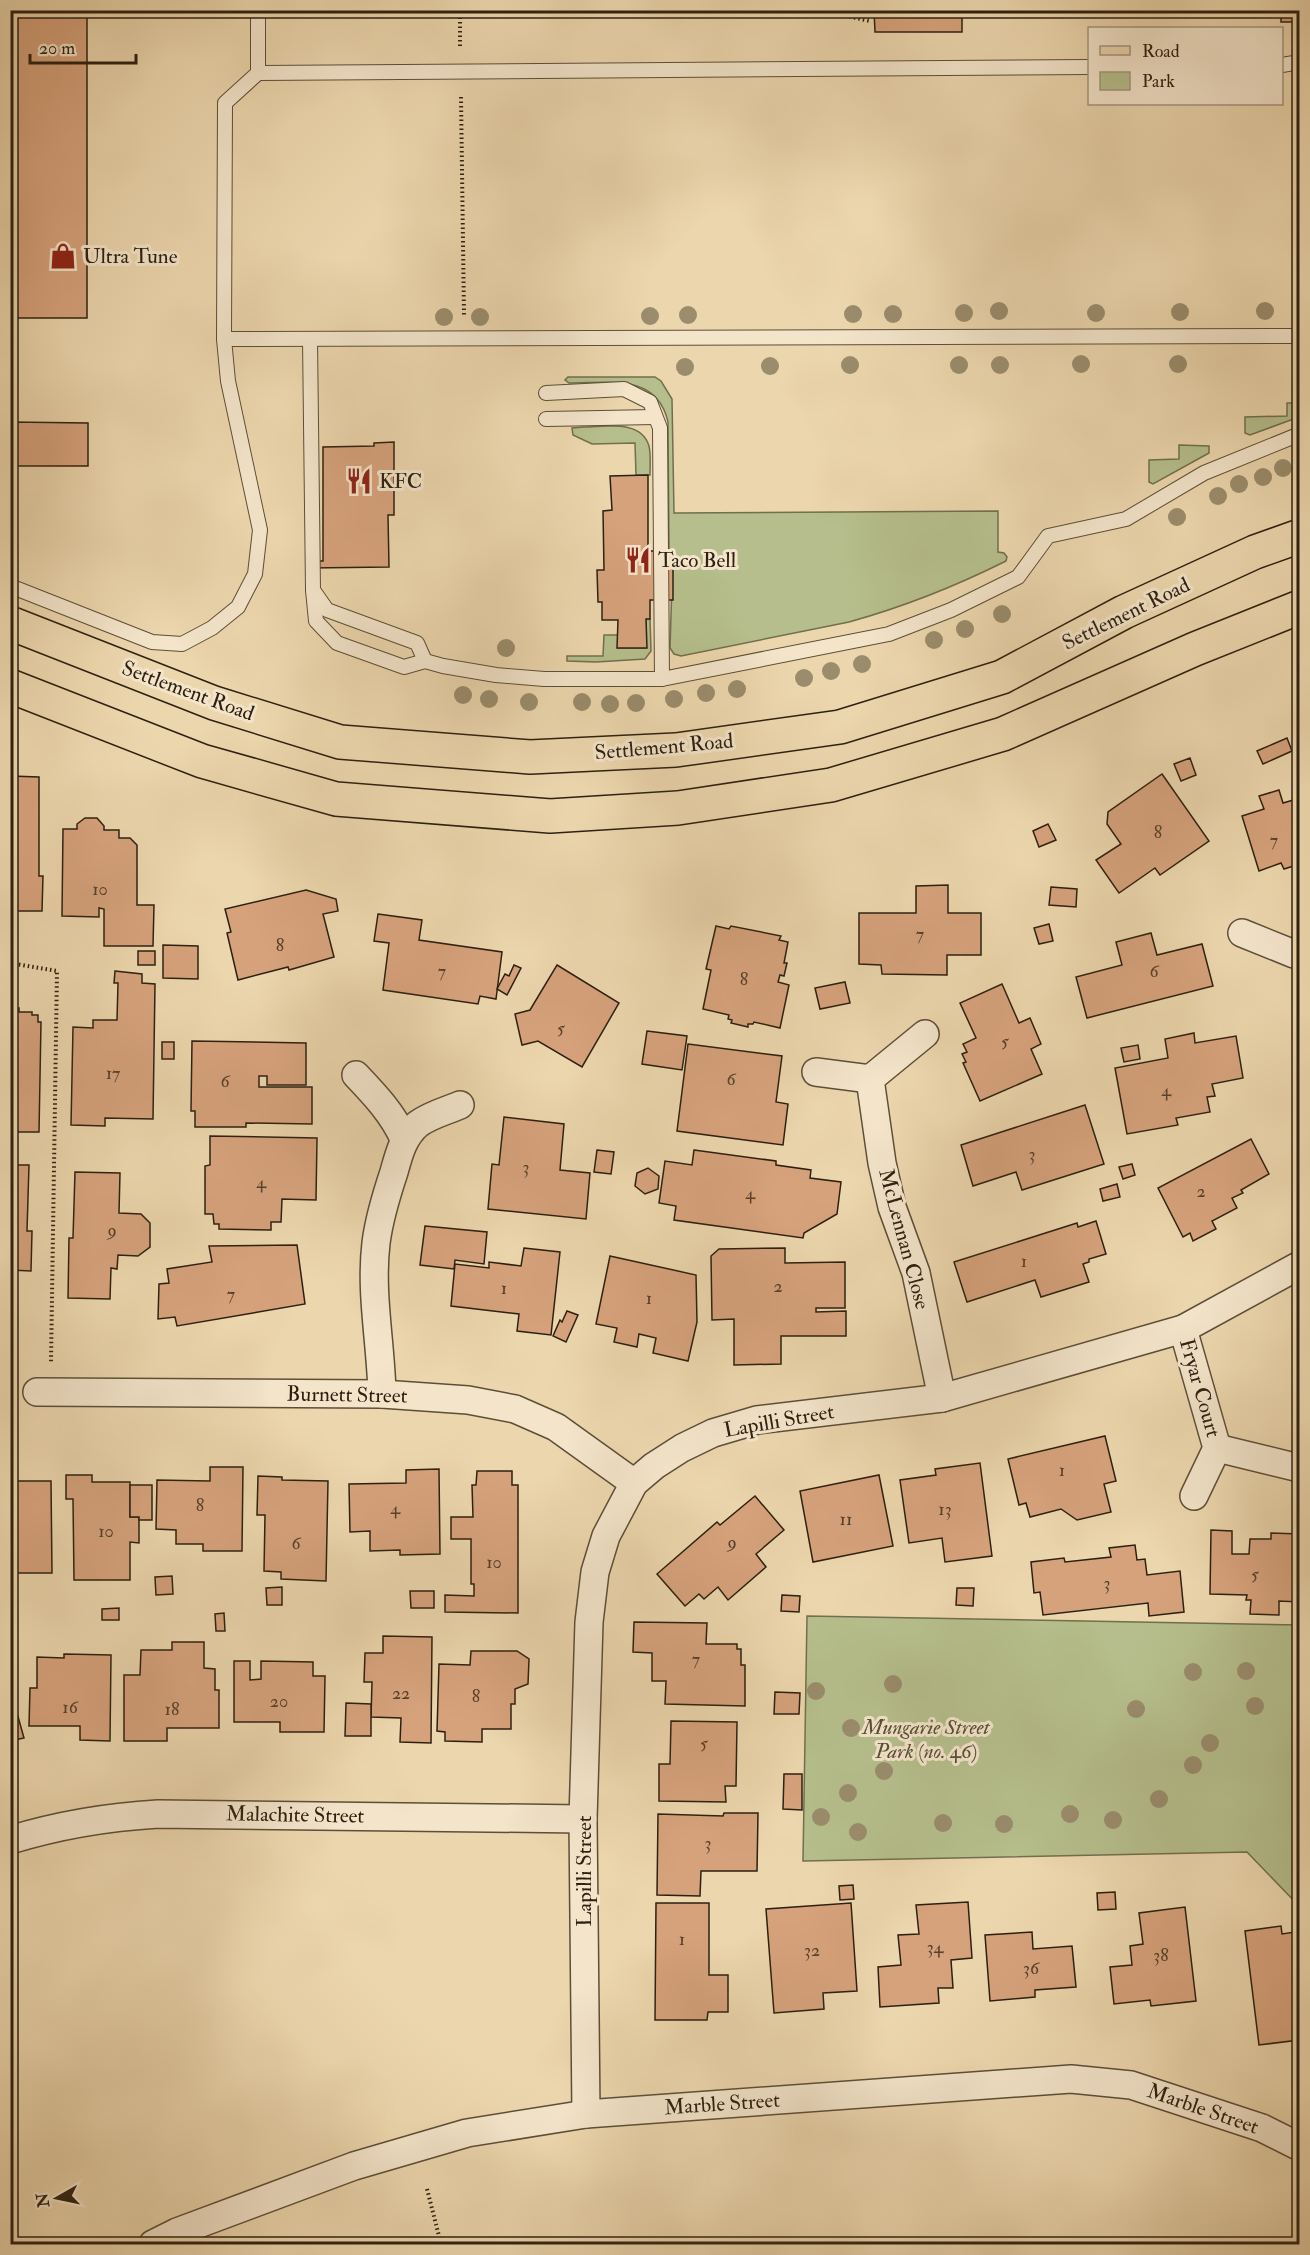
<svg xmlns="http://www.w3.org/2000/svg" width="1310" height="2255" viewBox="0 0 1310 2255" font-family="'IM FELL Double Pica',serif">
<rect width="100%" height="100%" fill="#ecd6ad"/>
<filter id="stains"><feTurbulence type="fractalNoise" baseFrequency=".00333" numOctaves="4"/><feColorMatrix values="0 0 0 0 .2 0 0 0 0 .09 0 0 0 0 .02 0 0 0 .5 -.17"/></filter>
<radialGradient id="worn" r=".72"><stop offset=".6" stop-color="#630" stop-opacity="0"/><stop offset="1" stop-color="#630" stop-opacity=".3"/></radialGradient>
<g fill="#b5be8c" stroke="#716f4e" stroke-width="1.5">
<path d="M568,377H655L661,381L672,399L674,513L998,511V552L1004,553L1007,557L1006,561C956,586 903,607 849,622L681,656L674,654L670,648L673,551H669L668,422C657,373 608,383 569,383L565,380Z"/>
<path d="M1287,403H1299V417L1250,435L1245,433V417L1287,416Z"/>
<path d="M584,427C605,427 641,419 649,446C651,454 650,466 650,475H636L635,443L592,444L573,435L572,428Z"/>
<path d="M1179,445L1209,446V453L1153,484L1149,482V460L1179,459Z"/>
<path d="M646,619H650L651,651L645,659L596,662L567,661V656H603L604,635H618V648H646Z"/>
<path d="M807,1616L1299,1625V1906L1247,1852L803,1861Z"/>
</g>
<g fill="#d6a27c" stroke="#2d2011" stroke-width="1.5">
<rect x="10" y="10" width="77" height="308"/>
<path d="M874,10H962V32H875Z"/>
<rect x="1281" y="10" width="19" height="12"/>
<path d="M10,422L88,423V466H10Z"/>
<path d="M394,442V515H388L389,567L310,568V561H323V447L374,446V443Z"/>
<path d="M648,475V551H673V600H650V619H646L647,648H617L618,620H602V602H598L597,570H604L603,511L612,510L610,476Z"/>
<path d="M1287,738L1292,751L1263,764L1257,751Z"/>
<path d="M1190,758L1196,775L1181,781L1174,764Z"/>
<path d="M1162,774L1209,841L1160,875L1155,868L1119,893L1096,860L1121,844L1107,824L1108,812Z"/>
<path d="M10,776L39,777V876H43L42,911H10Z"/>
<path d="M1279,790L1283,803L1300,798V864L1284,869L1281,863L1259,871L1242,816L1264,809L1259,796Z"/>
<path d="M85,818H97L104,826V830H119V838H130L137,845V905H154L153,946H104V909L99,908V917L62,916L63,829H77V824Z"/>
<path d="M1048,824L1056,840L1039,847L1033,831Z"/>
<path d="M948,885V913H981V955H947V975L882,974L881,965L859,964V913H916V886Z"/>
<path d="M1051,887L1077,889L1076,907L1049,905Z"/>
<path d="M306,890L336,899L338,911L323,914L334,957L289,970L288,967L238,980L227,933L231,932L225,909Z"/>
<path d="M378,914L422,920L419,940L502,952L496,999L480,996L478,1004L383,990L389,943L374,941Z"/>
<path d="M1049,924L1053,941L1039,944L1034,928Z"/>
<path d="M716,926L729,929L731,926L781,936L779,940L788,942L784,963H787L784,976L780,975L778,982L789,985L780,1028L754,1022L753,1024H748V1027L731,1023L732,1020L728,1019L729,1015L703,1009L711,970L706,969Z"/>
<path d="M1151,933L1157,955L1202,944L1213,986L1087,1018L1076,977L1122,965L1116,942Z"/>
<path d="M163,945L198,946V979L163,978Z"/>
<rect x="138" y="951" width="17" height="14"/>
<path d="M514,965L521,968L507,995L497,989L505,974L509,976Z"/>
<path d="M557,965L619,1003L582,1067L538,1041L522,1045L515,1014L530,1010Z"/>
<path d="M115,971L142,974V983L155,984L153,1119L105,1118V1126L71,1125L73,1027L93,1028V1020H117L118,983H114Z"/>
<path d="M845,982L850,1003L820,1009L815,988Z"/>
<path d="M1002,984L1019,1023L1030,1018L1041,1044L1031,1049L1042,1074L980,1101L963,1063L966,1062L962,1054L967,1052L963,1044L976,1038L960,1003Z"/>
<path d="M10,1008H19V1012H32V1015H38V1022H41L39,1132H10Z"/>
<path d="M647,1031L687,1036L682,1070L642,1064Z"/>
<path d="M1194,1033L1195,1043L1236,1036L1243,1078L1212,1084L1215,1096L1207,1097L1210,1112L1176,1118L1178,1125L1127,1134L1115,1068L1168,1058L1165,1039Z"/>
<path d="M192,1041L306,1043V1085H267V1076H259V1087H312V1124L246,1123V1127H195V1111H191Z"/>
<rect x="162" y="1042" width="12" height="17"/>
<path d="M688,1044L782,1056L776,1102L788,1104L783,1145L677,1131Z"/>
<path d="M1138,1045L1140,1059L1124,1062L1121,1048Z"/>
<path d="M1085,1105L1104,1164L1022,1190L1016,1172L973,1186L961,1145Z"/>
<path d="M504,1117L564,1124L560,1170L590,1173L586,1219L488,1209L492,1164L499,1165Z"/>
<path d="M210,1136L317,1138L316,1200L282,1199L281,1222H271V1230L219,1229V1224H214L213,1214H205V1166L210,1165Z"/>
<path d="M1251,1139L1269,1174L1241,1190L1243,1193L1232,1198L1237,1208L1212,1221L1216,1229L1193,1241L1190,1233L1183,1237L1158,1188Z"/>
<path d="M597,1150L614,1152L611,1174L594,1172Z"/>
<path d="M694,1150L776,1161V1165L811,1170L810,1178L841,1182L837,1214L804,1233L803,1238L674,1220L676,1206L659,1203L665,1161L692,1165Z"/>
<path d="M1132,1164L1135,1175L1123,1179L1119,1167Z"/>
<path d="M10,1165H29L27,1231H32L31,1271L10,1270Z"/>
<path d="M648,1168L659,1176L658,1189L645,1194L635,1186L637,1173Z"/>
<path d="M75,1172L120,1173L119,1213L141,1214L150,1223V1247L138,1256L118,1255L117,1269L111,1268L110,1299L68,1298L69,1238H73Z"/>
<path d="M1117,1184L1120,1197L1103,1201L1100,1189Z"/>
<path d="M1096,1221L1106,1254L1089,1259V1262L1083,1264L1089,1282L1041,1297L1035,1280L967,1302L954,1262L1077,1223L1078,1227Z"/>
<path d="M425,1226L487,1232L484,1264L455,1260L454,1269L420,1265Z"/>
<path d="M297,1245L305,1304L177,1326L175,1317L158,1319L159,1284L169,1283L167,1269L212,1262L209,1246Z"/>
<path d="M524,1248L560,1252L551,1335L517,1331L519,1314L451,1306L455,1264L489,1268V1262L521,1266Z"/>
<path d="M785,1248V1263L845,1262V1308H816V1312L846,1311V1336H781V1364L734,1365V1319L712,1320L711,1256L719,1249Z"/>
<path d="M610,1256L696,1275L697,1322L688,1361L653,1353L656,1338L639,1334L637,1347L614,1342L617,1328L596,1324Z"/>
<path d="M567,1311L578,1315L566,1342L553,1336L560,1320L562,1322Z"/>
<path d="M1105,1436L1116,1481L1104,1484L1111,1512L1077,1520L1061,1509L1030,1517L1026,1503L1019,1505L1008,1459Z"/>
<path d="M980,1463L992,1556L945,1562L942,1538L909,1543L900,1480L936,1475L935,1469Z"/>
<path d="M210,1467H243L242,1551H203V1544H176V1530L156,1529L157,1480L210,1481Z"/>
<path d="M439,1469L440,1554L400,1555V1550L370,1551V1531L350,1532L349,1484L406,1483V1470Z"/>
<path d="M477,1471H512V1485H518V1613L445,1612V1595L474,1596V1584H471V1539H451V1517H473L472,1485H476Z"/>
<path d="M66,1475H92V1482H130V1517H139V1543L130,1542V1580H74L73,1499H66Z"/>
<path d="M879,1475L893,1546L813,1562L800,1491Z"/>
<path d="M258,1476L282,1477V1480L328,1481L326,1581L281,1579V1572L264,1571L265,1515H257Z"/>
<path d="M12,1481H51L52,1573H10V1495H13Z"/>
<path d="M130,1485H152V1520H139V1517H130Z"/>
<path d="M755,1496L784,1530L756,1554L766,1567L728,1600L718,1587L704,1599L699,1594L685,1606L657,1574L717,1522L720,1525Z"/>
<path d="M1211,1530L1232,1531V1554H1249L1250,1539H1271V1533L1300,1534V1602L1279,1601V1615L1250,1614L1251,1600H1246L1247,1595L1210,1594Z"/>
<path d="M1135,1545L1137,1560L1145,1559L1147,1575L1180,1571L1184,1612L1149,1616L1148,1603L1043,1615L1040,1592L1034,1593L1031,1562L1064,1558L1065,1562L1111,1557L1109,1548Z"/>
<path d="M172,1576L173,1594L156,1595L155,1577Z"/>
<path d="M282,1587V1605H267L266,1588Z"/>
<path d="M957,1588H974L973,1606L956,1605Z"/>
<path d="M410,1591H434V1608H411Z"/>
<path d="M782,1595L800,1596L799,1612L781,1611Z"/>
<path d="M119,1608V1620H102V1609Z"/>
<path d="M224,1613L225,1631H216L215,1614Z"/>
<path d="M634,1622L707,1623L706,1644H737V1649H741V1665H745V1706L665,1704L666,1681H652V1653L633,1652Z"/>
<path d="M383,1636L432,1637L431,1743L400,1742L401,1718L371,1717L372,1682H364L365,1653H383Z"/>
<path d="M172,1642H204V1668L215,1669V1690H219V1728H167V1741H124V1675H140L141,1650H172Z"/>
<path d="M471,1651H517L529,1659L528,1684L515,1689V1704H511V1729H482V1742L445,1741V1732L437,1731L439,1664L470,1665Z"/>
<path d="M64,1654L111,1655L110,1741L80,1740V1726H29L30,1688H37V1657L64,1658Z"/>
<path d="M234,1661H250V1680L261,1679V1661L313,1662V1676H325L324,1732H280V1722H234Z"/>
<path d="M10,1688L24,1738L10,1741Z"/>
<path d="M775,1692L800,1693L799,1714H774Z"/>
<path d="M346,1703L371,1704V1736H345Z"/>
<path d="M671,1721L737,1722L736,1786H725L726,1802L659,1801V1764H670Z"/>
<path d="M784,1774H802V1810L783,1809Z"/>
<path d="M724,1813H758L757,1871H701L700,1896L657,1895L658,1814L723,1816Z"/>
<path d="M853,1885L854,1899L840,1900L839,1886Z"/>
<path d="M1115,1892L1116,1909L1098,1910L1097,1893Z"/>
<path d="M968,1902L972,1958L951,1960L953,1988H938L939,2003L880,2007L878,1967L901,1965L898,1935L919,1934L916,1905Z"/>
<path d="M656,1903H709V1975H728V2012H708L707,2020H655Z"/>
<path d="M851,1903L857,1991L823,1993L824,2009L774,2013L766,1909Z"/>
<path d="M1185,1907L1196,2001L1151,2006L1150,2000L1114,2004L1110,1967L1132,1965L1130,1946L1143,1944L1139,1913Z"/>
<path d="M1281,1926L1282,1934L1295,1932L1298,1953H1300L1299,2040L1259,2045L1245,1931Z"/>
<path d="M1032,1932L1033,1949L1072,1946L1076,1987L1035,1990V1997L990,2001L985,1935Z"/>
</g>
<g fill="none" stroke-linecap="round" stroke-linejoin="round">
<g stroke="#5d4e38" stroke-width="16">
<g id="service">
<path d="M258,10V73"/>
<path d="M1282,65L1300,62"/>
<path d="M224,339L1300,336"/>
<path d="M310,339L313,590L327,610L417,643L425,661"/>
<path d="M546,393L624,389L650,402L660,428L662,679"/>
<path d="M546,419L655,417"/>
<path d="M10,586L152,642L182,644L212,628L238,607L255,574L260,530L228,381L224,339L225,103L258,73L1090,67"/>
<path d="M313,590L316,621L337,643L404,667L425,661L443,666L496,675L544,679H662L889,634L951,610L1018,577L1048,536L1126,519L1204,473L1300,434"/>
</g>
</g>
<g stroke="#5d4e38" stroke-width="30">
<g id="minor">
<path d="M1242,933L1294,954L1300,951"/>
<path d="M816,1072L870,1079L925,1034"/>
<path d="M356,1075C375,1095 393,1114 404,1139"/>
<path d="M870,1079L882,1163L892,1207L916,1273L942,1398"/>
<path d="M1183,1329L1217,1448L1194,1496"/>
<path d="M37,1392L382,1394L468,1400L515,1409L556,1427L634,1483"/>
<path d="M382,1394C381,1344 370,1293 376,1243C379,1219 386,1196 394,1172C399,1154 403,1137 418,1124C430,1115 446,1111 460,1105"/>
<path d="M1217,1448L1299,1468"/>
<path d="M10,1840C59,1825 107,1817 158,1814L583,1819"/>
<path d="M586,2114L583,1819L589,1622L595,1572L606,1536L634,1483L654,1466L682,1448L713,1433L757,1420L942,1398L1183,1329L1300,1265"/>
<path d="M153,2244L177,2232L354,2166L467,2133L586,2114L1071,2079L1131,2085L1262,2128L1300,2147"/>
</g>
</g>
<g stroke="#2d2011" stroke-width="36">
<g id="primary">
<path d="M10,623L214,703L340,742L530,757L676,750L840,727L1002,677L1124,612L1255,552L1300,536"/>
<path d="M10,686L202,761L336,799L550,816L678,808L831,785L1003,734L1195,649L1300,607"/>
</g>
</g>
<g stroke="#2d2011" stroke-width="4" stroke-dasharray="1.5 3" stroke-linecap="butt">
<path d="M284,13H460"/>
<path d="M460,46V13H832L870,21"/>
<path d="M461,97L464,315"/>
<path d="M10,963L57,971L51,1362"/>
<path d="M427,2189L441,2244"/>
</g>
<use href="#service" stroke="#f3e4ca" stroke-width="14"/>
<use href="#minor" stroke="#f3e4ca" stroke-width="27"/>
<use href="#primary" stroke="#ecd6ad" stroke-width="33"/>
</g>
<g fill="#9a8c6c">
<circle cx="999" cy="311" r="9"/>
<circle cx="1265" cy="311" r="9"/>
<circle cx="1180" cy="312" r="9"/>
<circle cx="964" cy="313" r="9"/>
<circle cx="1096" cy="313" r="9"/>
<circle cx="853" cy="314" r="9"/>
<circle cx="893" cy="314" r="9"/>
<circle cx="688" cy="315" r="9"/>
<circle cx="650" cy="316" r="9"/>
<circle cx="444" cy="317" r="9"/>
<circle cx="480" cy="317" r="9"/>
<circle cx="1081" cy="364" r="9"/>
<circle cx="1178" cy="364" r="9"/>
<circle cx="850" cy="365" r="9"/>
<circle cx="959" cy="365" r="9"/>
<circle cx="1000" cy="365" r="9"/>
<circle cx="770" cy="366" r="9"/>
<circle cx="685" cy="367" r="9"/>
<circle cx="1283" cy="468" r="9"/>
<circle cx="1263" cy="477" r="9"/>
<circle cx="1239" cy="484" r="9"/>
<circle cx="1218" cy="496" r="9"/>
<circle cx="1177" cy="517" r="9"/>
<circle cx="1002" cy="614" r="9"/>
<circle cx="965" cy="629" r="9"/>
<circle cx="934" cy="640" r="9"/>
<circle cx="506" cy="648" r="9"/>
<circle cx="862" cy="664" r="9"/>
<circle cx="831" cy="671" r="9"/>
<circle cx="804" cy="678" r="9"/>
<circle cx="737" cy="689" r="9"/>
<circle cx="706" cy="693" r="9"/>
<circle cx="463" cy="695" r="9"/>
<circle cx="489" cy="699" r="9"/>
<circle cx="674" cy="699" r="9"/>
<circle cx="529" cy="702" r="9"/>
<circle cx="582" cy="702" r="9"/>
<circle cx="636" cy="703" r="9"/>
<circle cx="610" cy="704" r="9"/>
<circle cx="1246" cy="1671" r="9"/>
<circle cx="1193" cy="1672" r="9"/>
<circle cx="893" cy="1684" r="9"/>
<circle cx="816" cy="1691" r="9"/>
<circle cx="1255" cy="1706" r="9"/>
<circle cx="1136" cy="1709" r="9"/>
<circle cx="851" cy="1728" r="9"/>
<circle cx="1210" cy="1743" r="9"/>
<circle cx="1193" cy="1765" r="9"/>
<circle cx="884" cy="1771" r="9"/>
<circle cx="848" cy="1793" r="9"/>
<circle cx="1159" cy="1799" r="9"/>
<circle cx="1070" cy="1814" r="9"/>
<circle cx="821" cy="1817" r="9"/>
<circle cx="1113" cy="1820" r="9"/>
<circle cx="943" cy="1823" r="9"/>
<circle cx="1004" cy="1824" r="9"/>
<circle cx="858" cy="1832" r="9"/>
</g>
<defs>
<g id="shop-bare" transform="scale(2.07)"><path d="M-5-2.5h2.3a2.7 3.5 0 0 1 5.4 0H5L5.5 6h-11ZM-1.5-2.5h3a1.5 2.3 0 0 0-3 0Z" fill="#8f2418" stroke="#f3e4ca" stroke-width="2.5" paint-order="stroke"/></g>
<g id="restaurant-bare" transform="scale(2.07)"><path d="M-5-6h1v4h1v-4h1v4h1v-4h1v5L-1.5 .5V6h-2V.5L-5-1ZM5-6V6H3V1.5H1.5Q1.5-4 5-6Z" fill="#8f2418" stroke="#f3e4ca" stroke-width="2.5" paint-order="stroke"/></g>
</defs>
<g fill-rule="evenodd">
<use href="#shop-bare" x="63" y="256"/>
<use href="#restaurant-bare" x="359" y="481"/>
<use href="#restaurant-bare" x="638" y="560"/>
</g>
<g text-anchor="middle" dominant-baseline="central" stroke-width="6" stroke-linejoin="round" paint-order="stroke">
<g font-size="18" fill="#57402c">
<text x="1158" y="832">8</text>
<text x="1274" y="840">7</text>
<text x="100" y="889">10</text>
<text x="920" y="934">7</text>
<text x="280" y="945">8</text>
<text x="442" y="971">7</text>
<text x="1154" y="971">6</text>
<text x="744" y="979">8</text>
<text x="561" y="1028">5</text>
<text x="1005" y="1041">5</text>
<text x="113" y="1073">17</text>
<text x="731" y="1079">6</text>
<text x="225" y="1081">6</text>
<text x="1166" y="1090">4</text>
<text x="1032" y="1154">3</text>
<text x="526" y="1167">3</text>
<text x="261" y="1182">4</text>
<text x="1201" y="1191">2</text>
<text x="750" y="1193">4</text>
<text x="112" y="1230">9</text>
<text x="1024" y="1261">1</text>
<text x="778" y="1286">2</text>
<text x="504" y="1288">1</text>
<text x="231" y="1294">7</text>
<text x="649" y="1298">1</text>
<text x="1062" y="1470">1</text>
<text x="200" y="1505">8</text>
<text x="395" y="1508">4</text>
<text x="945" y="1509">13</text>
<text x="846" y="1519">11</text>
<text x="106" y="1531">10</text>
<text x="732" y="1542">9</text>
<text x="296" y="1543">6</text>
<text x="494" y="1562">10</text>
<text x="1255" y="1574">5</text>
<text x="1107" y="1583">3</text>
<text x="696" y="1659">7</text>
<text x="401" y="1693">22</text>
<text x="476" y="1696">8</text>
<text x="279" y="1701">20</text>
<text x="70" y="1707">16</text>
<text x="172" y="1709">18</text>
<text x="704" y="1743">5</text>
<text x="708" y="1843">3</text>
<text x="682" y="1939">1</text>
<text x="935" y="1947">34</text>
<text x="812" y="1950">32</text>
<text x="1161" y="1955">38</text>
<text x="1031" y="1968">36</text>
</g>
<g font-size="21" fill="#2d2011" stroke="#f3e4ca" text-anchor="start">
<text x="83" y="256">Ultra Tune</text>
<text x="379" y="481">KFC</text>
<text x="658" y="560">Taco Bell</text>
</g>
<g font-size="21" fill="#2d2011" stroke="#f3e4ca">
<text transform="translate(1126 614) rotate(-26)">Settlement Road</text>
<text transform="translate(188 691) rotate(20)">Settlement Road</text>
<text transform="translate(664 747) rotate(-5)">Settlement Road</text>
<text transform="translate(904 1239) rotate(75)">McLennan Close</text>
<text transform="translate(1200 1388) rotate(74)">Fryar Court</text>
<text transform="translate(347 1395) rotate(1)">Burnett Street</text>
<text transform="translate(779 1421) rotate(-10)">Lapilli Street</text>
<text transform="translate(295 1815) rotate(1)">Malachite Street</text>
<text transform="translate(584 1871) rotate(-90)">Lapilli Street</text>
<text transform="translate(722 2104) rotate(-4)">Marble Street</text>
<text transform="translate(1203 2109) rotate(19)">Marble Street</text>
</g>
<g font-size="21" font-style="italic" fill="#564f36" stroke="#f3e4ca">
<text x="926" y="1727">Mungarie Street<tspan x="926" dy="24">Park (no. 46)</tspan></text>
</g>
</g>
<rect width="1310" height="2255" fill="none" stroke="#ecd6ad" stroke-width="36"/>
<rect x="12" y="12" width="1286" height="2231" fill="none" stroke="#2d2011" stroke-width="3"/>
<rect x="18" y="18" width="1274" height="2219" fill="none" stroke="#2d2011" stroke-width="1.5"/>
<rect x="1088" y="27" width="195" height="78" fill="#f3e4ca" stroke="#a49680" stroke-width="1.5"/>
<rect x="1100" y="46" width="30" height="9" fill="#ecd6ad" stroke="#a49680" stroke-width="1.5"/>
<text x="1142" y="57" font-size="18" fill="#2d2011">Road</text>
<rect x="1100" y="72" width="30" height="18" fill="#b5be8c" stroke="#a49680" stroke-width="1.5"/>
<text x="1142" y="87" font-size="18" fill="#2d2011">Park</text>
<g transform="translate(57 2198) rotate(261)" stroke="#f3e4ca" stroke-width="4.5" paint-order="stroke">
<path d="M0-4.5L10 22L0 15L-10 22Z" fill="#2d2011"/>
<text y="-9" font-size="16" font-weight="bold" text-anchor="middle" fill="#2d2011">N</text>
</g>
<path d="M30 54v9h106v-9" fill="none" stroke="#2d2011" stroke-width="3"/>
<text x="39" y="54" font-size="18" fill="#2d2011" stroke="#f3e4ca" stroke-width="4.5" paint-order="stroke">20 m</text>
<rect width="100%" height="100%" filter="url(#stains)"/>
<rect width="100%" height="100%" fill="url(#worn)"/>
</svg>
